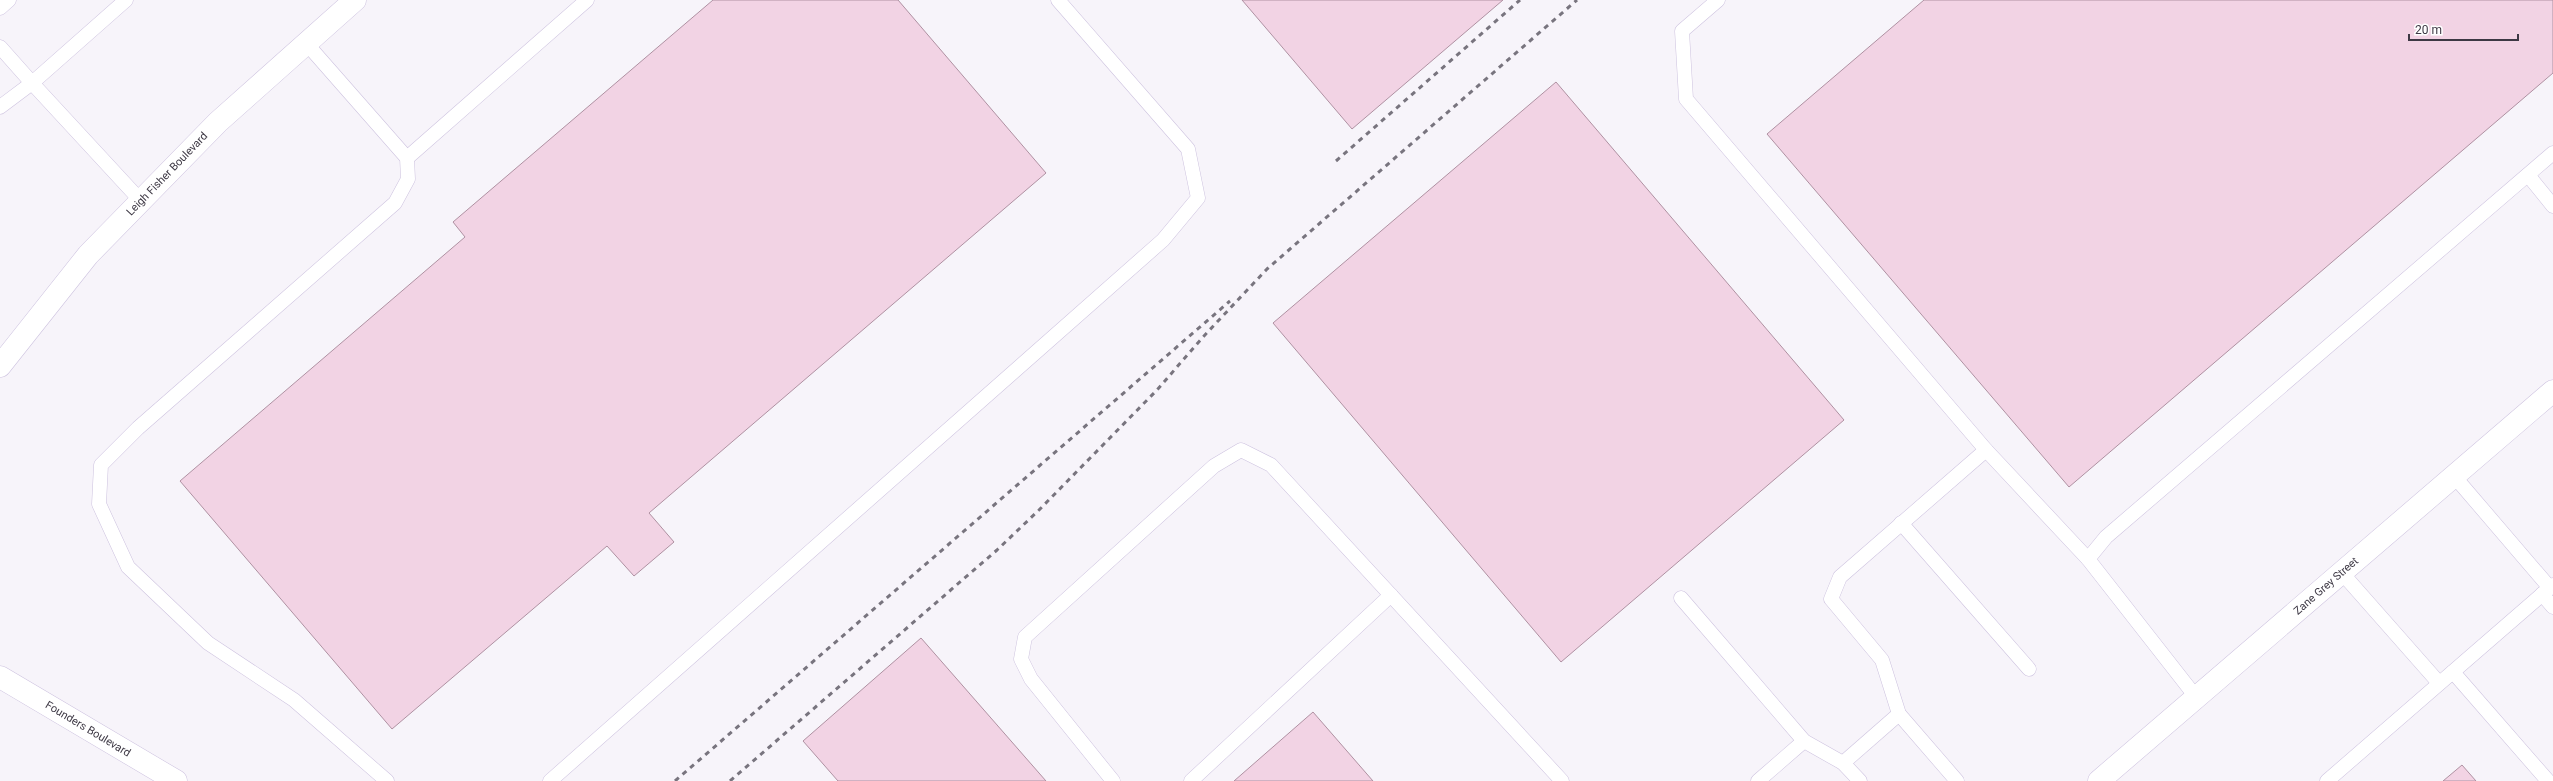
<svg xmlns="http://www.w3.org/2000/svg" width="2553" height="781" viewBox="0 0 2553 781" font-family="Roboto,sans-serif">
<rect width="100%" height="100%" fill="#f7f4fa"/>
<g fill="#f2d3e4" stroke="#af91a2">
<path d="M713,0H898L1046,173L649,513L674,542L634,576L607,546L392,729L180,481L465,237L453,222Z"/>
<path d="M1242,0H1503L1352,129Z"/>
<path d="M1924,0H2553V73L2069,487L1767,134Z"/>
<path d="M1556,82L1844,420L1561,662L1273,323Z"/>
<path d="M921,638L1046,781H838L803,741Z"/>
<path d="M1313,712L1373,781H1234Z"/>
<path d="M2462,765L2476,781H2443Z"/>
</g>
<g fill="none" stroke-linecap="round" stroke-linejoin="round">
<g stroke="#cdc2df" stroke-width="15">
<g id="lane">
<path d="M1718,0L1682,31L1686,99L1986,450"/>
<path d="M0,8L9,0"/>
<path d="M306,43L407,158L408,179L395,203L138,428L101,465L99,504L128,567L208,643L294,700L387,781"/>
<path d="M0,47L32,83L126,0"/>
<path d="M0,107L32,83L141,201"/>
<path d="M407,158L587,0"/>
<path d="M2528,175L2553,206"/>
<path d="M2454,476L2550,588"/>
<path d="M1901,523L2029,669"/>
<path d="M2342,573L2439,683"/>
<path d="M2542,594L2553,607"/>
<path d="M1681,598L1804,741L1843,763L1860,781"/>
<path d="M2453,672L2548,781"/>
<path d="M2196,697L2088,559L2106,537L2553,153"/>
<path d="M1843,763L1899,714"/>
<path d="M550,781L1163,240L1198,198L1188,149L1058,0"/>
<path d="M1113,781L1031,679L1021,659L1025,637L1214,466L1241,450L1271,465L1562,781"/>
<path d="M1191,781L1391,595"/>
<path d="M1758,781L1804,741"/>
<path d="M1957,781L1899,714L1882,660L1831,599L1840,577L1986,450L2088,559"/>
<path d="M2327,781L2553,585"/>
</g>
</g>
<g stroke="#cdc2df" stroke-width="23">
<g id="secondary">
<path d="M0,366L88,255L218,122L355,0"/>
<path d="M0,677L176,781"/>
<path d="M2099,781L2553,391"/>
</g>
</g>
<use href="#lane" stroke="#fff" stroke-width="14"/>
<use href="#secondary" stroke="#fff" stroke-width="22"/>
<g stroke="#78747e" stroke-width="3" stroke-dasharray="5 5" stroke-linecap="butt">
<path d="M1336,161L1520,0"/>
<path d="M675,781L1230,301"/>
<path d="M730,781L997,550L1039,510L1157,390L1203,337L1267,269L1577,0"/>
</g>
</g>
<g text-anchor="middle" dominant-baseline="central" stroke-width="3" stroke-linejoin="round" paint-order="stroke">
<g font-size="11" fill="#3d3844" stroke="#fff">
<text transform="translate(167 174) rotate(-46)">Leigh Fisher Boulevard</text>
<text transform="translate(2326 586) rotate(-41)">Zane Grey Street</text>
<text transform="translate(88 729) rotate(31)">Founders Boulevard</text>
</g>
</g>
<path d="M2409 34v6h109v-6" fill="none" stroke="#3d3844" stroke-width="2"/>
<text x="2415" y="34" font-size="12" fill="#3d3844" stroke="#ffffff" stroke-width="3" paint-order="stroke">20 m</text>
</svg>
